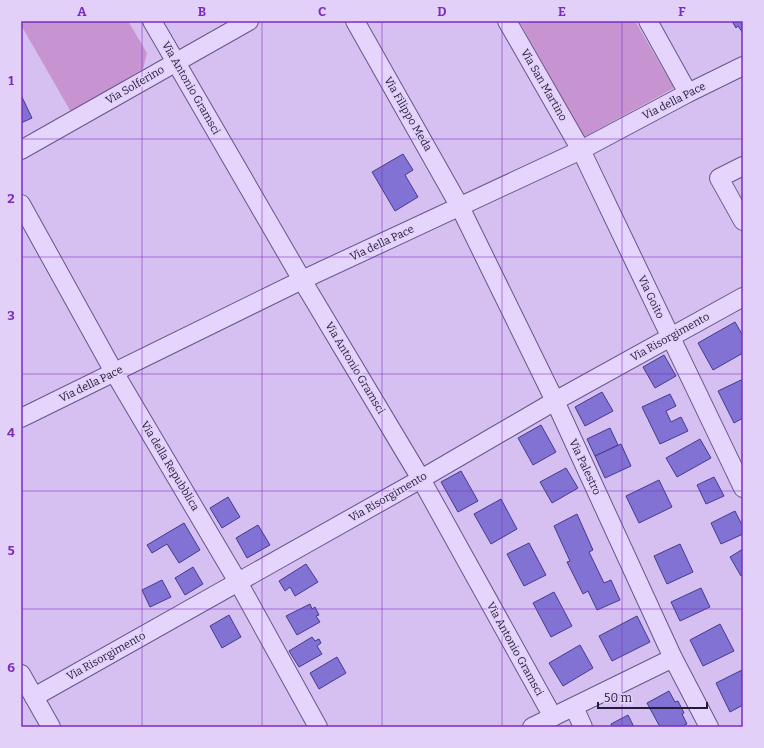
<svg xmlns="http://www.w3.org/2000/svg" width="764" height="748" viewBox="0 0 764 748" font-family="Bitter,serif">
<rect width="100%" height="100%" fill="#d6c0f2"/>
<g fill="#c893d1">
<path d="M21,21H128L147,53L143,69L71,112L21,25Z"/>
<path d="M519,21H635L674,88L584,137Z"/>
</g>
<g fill="#8172d4" stroke="#453a8e">
<path d="M732,21H743V33L738,26L736,28Z"/>
<path d="M21,95L32,118L21,123Z"/>
<path d="M403,154L413,170L405,175L418,197L395,211L372,172Z"/>
<path d="M735,322L743,336V353L713,370L698,343Z"/>
<path d="M664,355L676,376L655,388L643,367Z"/>
<path d="M741,380L743,383V418L734,423L718,391Z"/>
<path d="M602,392L613,411L585,426L575,407Z"/>
<path d="M670,394L676,406L666,411L671,422L681,417L688,431L660,444L642,407Z"/>
<path d="M541,425L556,452L533,465L518,438Z"/>
<path d="M610,428L618,445L595,456L587,439Z"/>
<path d="M700,439L711,458L677,477L666,458Z"/>
<path d="M621,444L631,466L605,478L595,456Z"/>
<path d="M566,468L578,488L552,503L540,482Z"/>
<path d="M461,471L478,501L458,512L441,482Z"/>
<path d="M714,477L724,496L706,504L697,485Z"/>
<path d="M659,480L672,507L639,523L626,496Z"/>
<path d="M228,497L240,517L222,528L210,508Z"/>
<path d="M501,499L517,529L491,544L474,514Z"/>
<path d="M735,511L743,527V534L721,544L711,523Z"/>
<path d="M577,514L593,550L589,552L604,583L611,580L620,600L597,610L588,591L583,594L567,562L570,561L554,526Z"/>
<path d="M184,523L200,550L179,563L167,544L152,553L147,545Z"/>
<path d="M258,525L270,545L247,558L236,538Z"/>
<path d="M529,543L546,575L524,586L507,554Z"/>
<path d="M680,544L693,572L667,584L654,556Z"/>
<path d="M743,549V575L741,576L730,557Z"/>
<path d="M306,564L318,582L295,596L290,587L285,591L279,581Z"/>
<path d="M193,567L203,584L185,595L175,578Z"/>
<path d="M162,580L171,597L150,607L142,590Z"/>
<path d="M701,588L710,607L680,621L671,602Z"/>
<path d="M554,592L572,626L551,637L533,603Z"/>
<path d="M310,604L312,609L315,607L319,615L316,616L320,622L297,635L286,616Z"/>
<path d="M229,615L241,637L222,648L210,626Z"/>
<path d="M637,616L650,642L612,661L599,636Z"/>
<path d="M720,624L734,651L703,666L690,640Z"/>
<path d="M312,637L315,641L319,639L321,643L317,646L322,654L299,667L289,651Z"/>
<path d="M580,645L593,668L563,686L549,663Z"/>
<path d="M337,657L346,673L319,689L310,673Z"/>
<path d="M742,670L743,705L730,712L716,683Z"/>
<path d="M669,691L675,702L678,701L684,713L682,714L687,724L684,725L685,727H660L647,703Z"/>
<path d="M628,715L634,727H612L611,724Z"/>
</g>
<g fill="none" stroke-linecap="round" stroke-linejoin="round">
<g stroke="#65568d" stroke-width="20">
<g id="minor">
<path d="M152,21L302,280L421,479L553,717"/>
<path d="M355,21L460,207L555,401L673,658L709,727"/>
<path d="M507,21L581,150L743,488"/>
<path d="M648,21L688,93"/>
<path d="M21,150L249,21"/>
<path d="M743,166L719,178L743,221"/>
<path d="M21,204L114,372L238,582L318,727"/>
<path d="M21,418L302,280L581,150L688,93L743,66"/>
<path d="M21,674L51,727"/>
<path d="M34,697L421,479L555,401L743,297"/>
<path d="M574,707L583,727"/>
<path d="M532,727L673,658"/>
</g>
</g>
<use href="#minor" stroke="#e5d4fc" stroke-width="18"/>
</g>
<path fill="none" stroke="#7b2cbf" stroke-width="1" stroke-opacity="0.55" d="M142,21V727M262,21V727M382,21V727M502,21V727M622,21V727M21,139H743M21,257H743M21,374H743M21,491H743M21,609H743"/>
<g text-anchor="middle" dominant-baseline="central" stroke-width="3" stroke-linejoin="round" paint-order="stroke">
<g font-size="11" fill="#231c3b" stroke="#e2d0f9">
<text transform="translate(135 85) rotate(-30)">Via Solferino</text>
<text transform="translate(544 85) rotate(60)">Via San Martino</text>
<text transform="translate(191 88) rotate(60)">Via Antonio Gramsci</text>
<text transform="translate(674 101) rotate(-27)">Via della Pace</text>
<text transform="translate(408 114) rotate(60)">Via Filippo Meda</text>
<text transform="translate(382 243) rotate(-25)">Via della Pace</text>
<text transform="translate(651 297) rotate(64)">Via Goito</text>
<text transform="translate(670 337) rotate(-29)">Via Risorgimento</text>
<text transform="translate(355 368) rotate(59)">Via Antonio Gramsci</text>
<text transform="translate(91 384) rotate(-26)">Via della Pace</text>
<text transform="translate(170 466) rotate(59)">Via della Repubblica</text>
<text transform="translate(585 467) rotate(65)">Via Palestro</text>
<text transform="translate(388 497) rotate(-30)">Via Risorgimento</text>
<text transform="translate(515 649) rotate(61)">Via Antonio Gramsci</text>
<text transform="translate(106 656) rotate(-29)">Via Risorgimento</text>
</g>
</g>
<rect width="764" height="748" fill="none" stroke="#e2d0f9" stroke-width="44"/>
<path d="M598 702v6h109v-6" fill="none" stroke="#231c3b" stroke-width="2"/>
<text x="604" y="702" font-size="12" fill="#231c3b" stroke="#e2d0f9" stroke-width="3" paint-order="stroke">50 m</text>
<rect x="22" y="22" width="720" height="704" fill="none" stroke="#7b2cbf" stroke-width="1.5"/>
<g font-size="13" text-anchor="middle" font-weight="bold" fill="#7b2cbf">
<text x="82" y="16">A</text>
<text x="202" y="16">B</text>
<text x="322" y="16">C</text>
<text x="442" y="16">D</text>
<text x="562" y="16">E</text>
<text x="682" y="16">F</text>
<text x="11" y="85">1</text>
<text x="11" y="203">2</text>
<text x="11" y="320">3</text>
<text x="11" y="437">4</text>
<text x="11" y="555">5</text>
<text x="11" y="672">6</text>
</g>
</svg>
